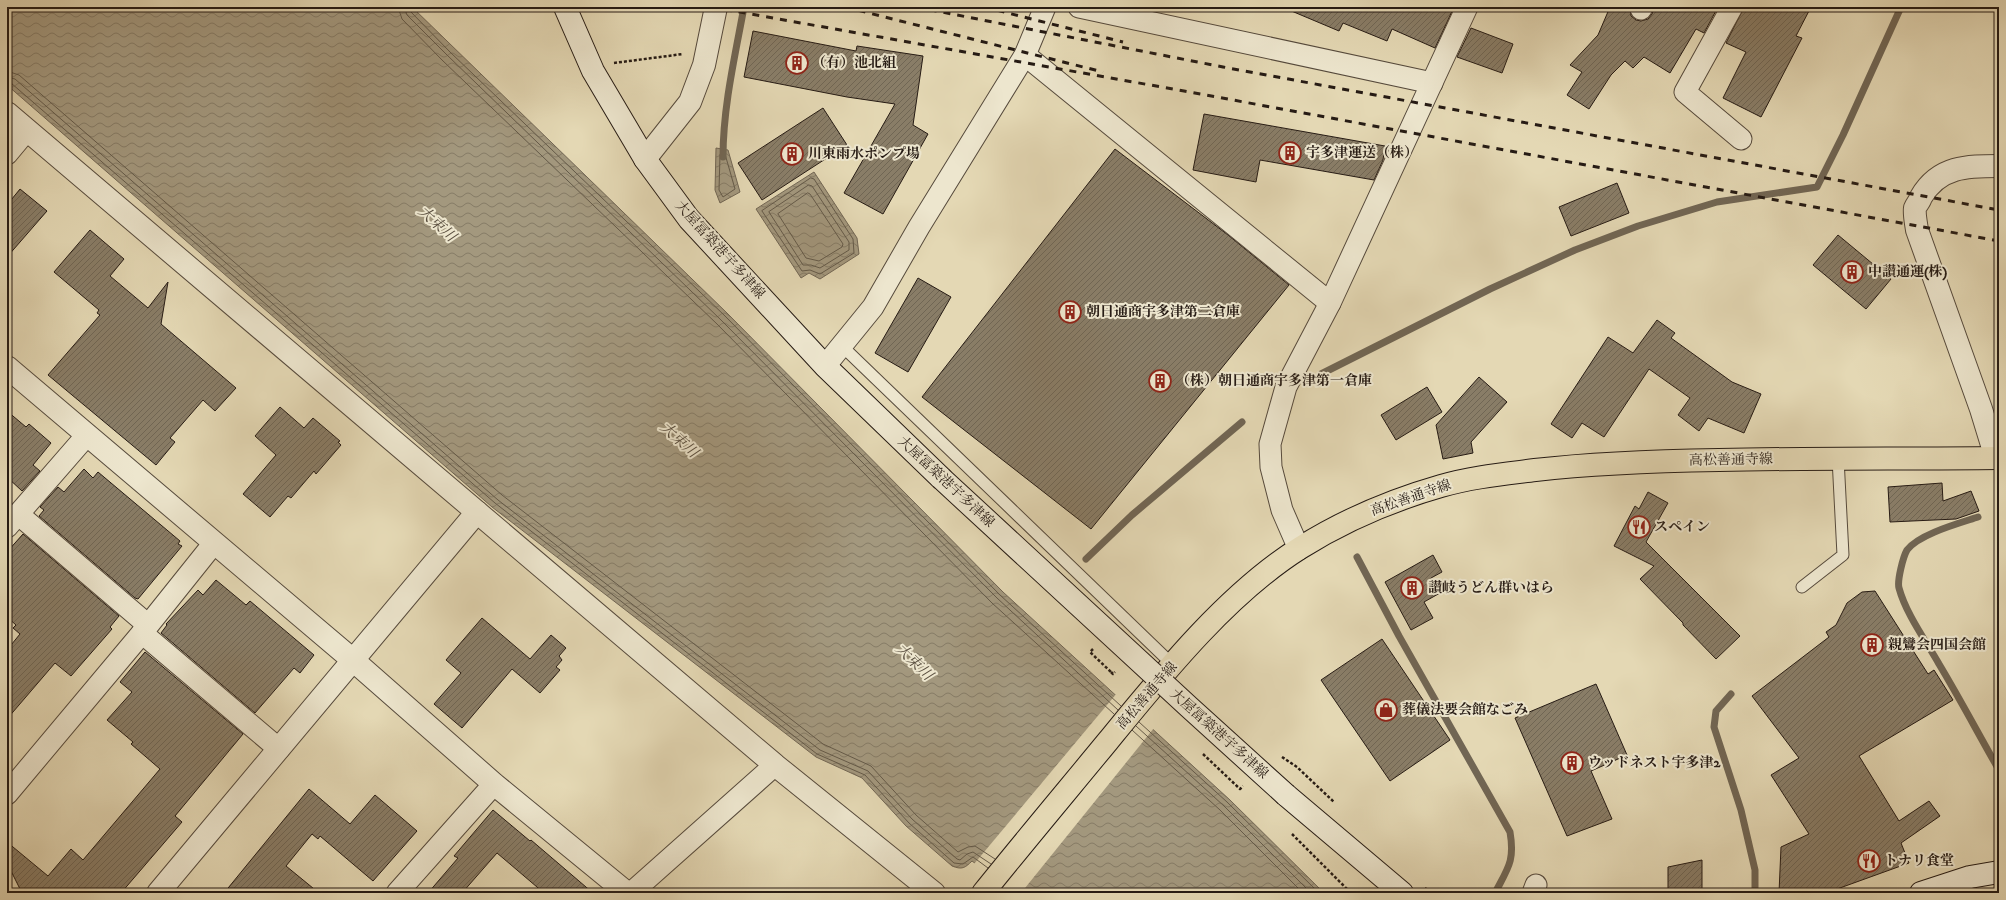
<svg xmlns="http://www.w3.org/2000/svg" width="2006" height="900" viewBox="0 0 2006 900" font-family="'IM FELL DW Pica','Noto Serif JP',serif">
<defs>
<pattern id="water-waves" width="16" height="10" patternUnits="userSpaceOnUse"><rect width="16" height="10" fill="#a3987e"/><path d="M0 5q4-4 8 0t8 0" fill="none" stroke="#857b66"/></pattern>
<pattern id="building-hatch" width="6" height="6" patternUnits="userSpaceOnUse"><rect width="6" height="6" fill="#897d67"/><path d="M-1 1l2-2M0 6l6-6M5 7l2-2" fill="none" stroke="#706654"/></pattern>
</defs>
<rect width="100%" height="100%" fill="#e4d8b4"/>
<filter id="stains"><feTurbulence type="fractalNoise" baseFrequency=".005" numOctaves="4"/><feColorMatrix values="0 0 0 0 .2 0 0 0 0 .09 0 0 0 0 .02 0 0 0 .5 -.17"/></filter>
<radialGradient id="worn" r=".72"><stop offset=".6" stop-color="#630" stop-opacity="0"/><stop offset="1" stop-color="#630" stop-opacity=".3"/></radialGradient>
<g fill="url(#water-waves)" stroke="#716654">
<path d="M7,7H412L727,313L1003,592L1230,800L1324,893H1015L972,861C965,868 962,870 952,866L906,826L862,778L816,757L492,507L7,85Z"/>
<path d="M716,148L728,150L740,192L720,203L715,190Z"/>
<path d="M814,172L857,238L859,254L820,279L809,273L801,278L756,209Z"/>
</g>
<path fill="#e4d8b4" d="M1117,693L1154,728L1021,893H1012L974,864Z"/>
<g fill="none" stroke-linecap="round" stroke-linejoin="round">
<g stroke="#645a49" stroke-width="1">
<path d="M398,7L402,19L442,60L717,324L992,603L1114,714"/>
<path d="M404,7L407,15L447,55L721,320L997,598L1118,710"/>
<path d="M409,7L410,11L450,52L725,316L1000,595L1121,706"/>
<path d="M7,71L19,75L502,495L823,744L871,766L916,815L958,852L968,847L975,846L995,859"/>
<path d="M7,77L15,79L498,500L820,750L868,771L912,819L957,859L960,860L967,854L973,852L991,864"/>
<path d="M7,82L11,83L495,503L817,754L865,775L909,823L954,863L963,864L973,857L988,868"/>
<path d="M722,153L725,154L735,189L723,197L719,190L720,155Z"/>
<path d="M811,178L814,179L853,239L854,253L820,274L810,270L802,271L762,211Z"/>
<path d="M809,185L812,186L849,242V250L820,268L811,265H803L769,212Z"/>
<path d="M808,193L810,194L843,244L842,247L819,261L806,258L778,214Z"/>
<path d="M1139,722L1227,802L1319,893"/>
<path d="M1136,726L1224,806L1311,893"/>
<path d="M1132,730L1220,810L1303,893"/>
</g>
<g stroke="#716654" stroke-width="7">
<path d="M723,157C723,107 735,56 744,7"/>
<path d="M1321,374L1490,289L1575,250L1638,226L1717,202L1817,187L1843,135L1901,7"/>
<path d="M1978,517C1960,523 1919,534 1907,550C1903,557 1897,581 1899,588C1906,614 1926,641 1939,664C1960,699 1979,735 1999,770"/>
<path d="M1357,557L1399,636L1510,832C1515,861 1508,868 1495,893"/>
<path d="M1086,559L1132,515L1242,422"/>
<path d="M1731,694L1716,711L1714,727L1741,810L1755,870V893"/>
</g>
</g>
<g fill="url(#building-hatch)" stroke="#261b14">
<path d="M1282,7H1454L1435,48L1392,29L1387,41L1343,23L1339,31Z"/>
<path d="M1610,7H1630L1631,16L1636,20L1641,21L1648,19L1652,14L1654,7H1718L1704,33L1696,29L1670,73L1644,57L1633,68L1625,61L1611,75L1589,109L1567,95L1582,72L1570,65L1598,35Z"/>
<path d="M1744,7H1811L1796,36L1802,38L1761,117L1723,98L1746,52L1726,43Z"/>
<path d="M1471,28L1513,44L1502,73L1457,57Z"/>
<path d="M753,31L856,51L857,46L923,56L913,125L928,134L883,214L844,193L895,104L847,97L744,77Z"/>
<path d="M823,108L847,145L762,200L738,163Z"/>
<path d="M1204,114L1385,146L1383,160L1374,180L1260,160L1256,182L1193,170Z"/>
<path d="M1115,149L1228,235L1289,285L1091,529L922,397Z"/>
<path d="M1617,183L1629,213L1571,236L1559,207Z"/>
<path d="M20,189L47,211L7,257V205Z"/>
<path d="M90,230L124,259L110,276L148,308L168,282L161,324L236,388L215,411L203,400L170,438L175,442L156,465L48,375L100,315L97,313L99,310L54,272Z"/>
<path d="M1838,235L1891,279L1866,309L1813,265Z"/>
<path d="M918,278L951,297L908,372L875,353Z"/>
<path d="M1657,320L1675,333L1671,338L1732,382L1761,394L1744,433L1708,418L1699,431L1678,415L1690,398L1649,369L1604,437L1582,423L1572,438L1551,424L1608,337L1633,353Z"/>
<path d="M1479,377L1507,402L1471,442L1473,453L1443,459L1436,425Z"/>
<path d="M1427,387L1442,412L1396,440L1381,415Z"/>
<path d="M280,407L304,428L313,418L340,441L338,442L341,445L316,474L314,471L291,498L288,496L270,517L243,494L276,455L255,436Z"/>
<path d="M7,411L26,427L29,424L51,443L33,465L40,471L22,491L7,477Z"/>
<path d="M84,469L93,478L98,472L180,541L178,544L182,546L138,599L135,598L39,516L44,510L40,507L58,487L64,492Z"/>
<path d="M1942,483L1943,501L1971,491L1979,511L1956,519L1890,522L1888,487Z"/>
<path d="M1648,492L1668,503L1646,542L1740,636L1716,659L1683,625V623L1640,579L1654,566L1614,546L1635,506L1639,509Z"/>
<path d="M23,534L119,616L110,627L112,629L71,676L55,663L7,719V650L20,634L13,628L16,625L7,617V552Z"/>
<path d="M1433,555L1442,572L1431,578L1440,593L1424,602L1433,618L1411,630L1385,582Z"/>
<path d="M216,580L246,605L250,601L314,655L300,673L294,668L255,713L161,633L167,625L166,624L198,590L203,595Z"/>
<path d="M1875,591L1928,674L1934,670L1953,700L1859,756L1899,821L1929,801L1940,816L1901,843L1909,863L1826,893H1779L1781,847L1809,834L1771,775L1799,758L1752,696L1829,637L1826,632L1836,625L1847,603L1862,592Z"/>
<path d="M482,618L530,659L551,635L566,648L559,656L562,660L556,667L560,670L540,693L512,669L462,728L434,704L461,673L446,660Z"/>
<path d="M1382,639L1450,740L1390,781L1321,680Z"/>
<path d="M145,652L243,734L175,816L182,822L121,893H22L7,863V842L48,876L71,849L83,860L160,769L131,744L133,742L107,720L132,692L120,682Z"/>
<path d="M1596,684L1627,755L1591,771L1612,819L1567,836L1515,718Z"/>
<path d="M309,789L350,824L375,795L417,831L373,881L320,836L318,839L312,834L286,866L319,893H224Z"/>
<path d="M493,810L530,841L531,840L593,893H544L497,853L462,893H428L458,858L454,856Z"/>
<path d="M1702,860V893H1668V867Z"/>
</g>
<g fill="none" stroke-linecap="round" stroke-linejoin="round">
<g stroke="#564a3c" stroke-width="13">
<g id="service">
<path d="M842,346L1173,665"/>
<path d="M1802,587L1843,555L1838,458"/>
</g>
</g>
<g stroke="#564a3c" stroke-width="23">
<g id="minor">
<path d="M1079,7L1432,83"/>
<path d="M1732,7L1685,92L1741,139"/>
<path d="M1641,9L1642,7"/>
<path d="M1025,55L1330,303"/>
<path d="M7,154L27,130"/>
<path d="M825,366L873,307L919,227L1025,55L1045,7"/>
<path d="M18,514L148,625"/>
<path d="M7,527L87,435"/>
<path d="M1299,549L1282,510L1271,467L1270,444L1286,387L1330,303L1467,7"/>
<path d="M142,633L279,749"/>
<path d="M7,794L142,633L214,543"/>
<path d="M397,893L494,784"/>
<path d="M631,893L775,765"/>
<path d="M1533,893L1536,885"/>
</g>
</g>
<g stroke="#564a3c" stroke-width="24">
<g id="tertiary">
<path d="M7,113L775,765L934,893"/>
<path d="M645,159L690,102L704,65L716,7"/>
<path d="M7,367L354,661L494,784L627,893"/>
<path d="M1996,458L1981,409L1917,230C1916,223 1914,214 1915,208C1916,205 1920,201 1921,197C1939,166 1967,166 1999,166"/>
<path d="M158,893L477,512"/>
</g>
</g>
<g stroke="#261b14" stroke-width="24">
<g id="secondary">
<path d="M565,7L593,71L645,159L689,219L825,366L941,478"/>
<path d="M1286,795L1402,893"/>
<path d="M1921,893L1970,877L1999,872"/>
</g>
</g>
<g stroke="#261b14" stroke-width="24">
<path id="primary" d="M983,893C1024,842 1066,792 1108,741C1162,675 1227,594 1300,548C1343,521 1392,500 1441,486C1472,477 1504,474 1535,470C1596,463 1658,461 1719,460C1813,458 1906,459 1999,458"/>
</g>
<g stroke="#261b14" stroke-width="2.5" stroke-dasharray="3 2" stroke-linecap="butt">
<path d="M614,63L683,54"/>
<path d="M1093,649L1090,652L1111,672"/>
<path d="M1203,754L1240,789L1243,786"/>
<path d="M1282,757L1297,767L1334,802"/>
<path d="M1292,834L1351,893"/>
<path d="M1425,888L1431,893"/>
</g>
<use href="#service" stroke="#ede6ce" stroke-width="11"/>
<use href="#minor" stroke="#ede6ce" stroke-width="21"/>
<use href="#tertiary" stroke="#ede6ce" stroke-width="22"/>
<use href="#secondary" stroke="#ede6ce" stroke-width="22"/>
<use href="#primary" stroke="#e4d8b4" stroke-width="22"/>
<g stroke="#261b14" stroke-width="3" stroke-dasharray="7 7" stroke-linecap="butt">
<path d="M711,7L1184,91L1999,241"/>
<path d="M845,7L1103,72"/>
<path d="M916,7L1223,67L1999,210"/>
<path d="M984,7L1123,42"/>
</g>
<g stroke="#261b14" stroke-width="24" stroke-linecap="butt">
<path id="secondary-bridge" d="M941,478L1189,707L1286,795"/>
</g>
<path stroke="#261b14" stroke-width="2.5" stroke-dasharray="3 2" stroke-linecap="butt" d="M1111,672L1113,674L1115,672"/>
<use href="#secondary-bridge" stroke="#ede6ce" stroke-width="22"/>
</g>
<defs>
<g id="building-ring" transform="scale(1.15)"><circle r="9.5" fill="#ede6ce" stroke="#8f2418" stroke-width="1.5"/><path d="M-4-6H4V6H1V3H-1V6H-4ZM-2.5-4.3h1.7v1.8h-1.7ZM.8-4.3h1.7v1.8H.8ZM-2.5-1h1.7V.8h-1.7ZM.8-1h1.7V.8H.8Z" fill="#8f2418"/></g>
<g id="restaurant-ring" transform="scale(1.15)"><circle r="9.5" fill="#ede6ce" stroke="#8f2418" stroke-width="1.5"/><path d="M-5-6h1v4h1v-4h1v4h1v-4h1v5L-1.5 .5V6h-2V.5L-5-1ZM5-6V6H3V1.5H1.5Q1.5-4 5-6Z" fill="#8f2418"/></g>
<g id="shop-ring" transform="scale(1.15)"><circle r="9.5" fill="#ede6ce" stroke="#8f2418" stroke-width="1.5"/><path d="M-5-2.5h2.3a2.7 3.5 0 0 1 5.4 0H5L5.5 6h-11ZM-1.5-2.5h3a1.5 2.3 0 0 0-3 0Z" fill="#8f2418"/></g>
</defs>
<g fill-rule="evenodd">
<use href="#building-ring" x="797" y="63"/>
<use href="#building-ring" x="1290" y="153"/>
<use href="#building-ring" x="792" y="154"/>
<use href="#building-ring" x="1852" y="272"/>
<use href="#building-ring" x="1070" y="312"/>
<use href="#building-ring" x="1160" y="381"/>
<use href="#restaurant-ring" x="1639" y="527"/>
<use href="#building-ring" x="1412" y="588"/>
<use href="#building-ring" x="1872" y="645"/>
<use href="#shop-ring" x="1386" y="710"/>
<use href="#building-ring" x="1572" y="763"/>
<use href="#restaurant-ring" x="1869" y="861"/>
</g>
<g text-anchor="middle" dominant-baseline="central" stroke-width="4" stroke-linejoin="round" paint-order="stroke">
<g font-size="14" font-weight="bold" fill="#261b14" stroke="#ede6ce" text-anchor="start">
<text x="812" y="63">（有）池北組</text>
<text x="1306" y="153">宇多津運送（株）</text>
<text x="808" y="154">川東雨水ポンプ場</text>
<text x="1868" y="272">中讃通運(株)</text>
<text x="1086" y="312">朝日通商宇多津第二倉庫</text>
<text x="1176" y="381">（株）朝日通商宇多津第一倉庫</text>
<text x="1654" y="527">スペイン</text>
<text x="1428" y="588">讃岐うどん群いはら</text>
<text x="1888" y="645">親鸞会四国会館</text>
<text x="1402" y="710">葬儀法要会館なごみ</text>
<text x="1588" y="763">ウッドネスト宇多津2</text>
<text x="1884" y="861">トナリ食堂</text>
</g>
<g font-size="14" fill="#261b14" stroke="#ede6ce">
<text transform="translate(720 250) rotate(48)">大屋冨築港宇多津線</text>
<text transform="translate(1731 460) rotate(-1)">高松善通寺線</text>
<text transform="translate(946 482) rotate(43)">大屋冨築港宇多津線</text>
<text transform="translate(1411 498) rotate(-19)">高松善通寺線</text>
<text transform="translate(1147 696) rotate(-49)">高松善通寺線</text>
<text transform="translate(1219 734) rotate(42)">大屋冨築港宇多津線</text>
</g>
<g font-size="15" font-style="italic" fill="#584d3e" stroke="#ede6ce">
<text transform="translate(437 224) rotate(42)">大束川</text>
<text transform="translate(679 440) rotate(42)">大束川</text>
<text transform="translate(914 662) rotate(44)">大束川</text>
</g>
</g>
<rect width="2006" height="900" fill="none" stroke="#e4d8b4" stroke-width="24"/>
<rect x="8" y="8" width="1990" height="884" fill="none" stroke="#261b14" stroke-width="2"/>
<rect x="12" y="12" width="1982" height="876" fill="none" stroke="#261b14"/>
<rect width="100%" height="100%" filter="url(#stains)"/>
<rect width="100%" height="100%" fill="url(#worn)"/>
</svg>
